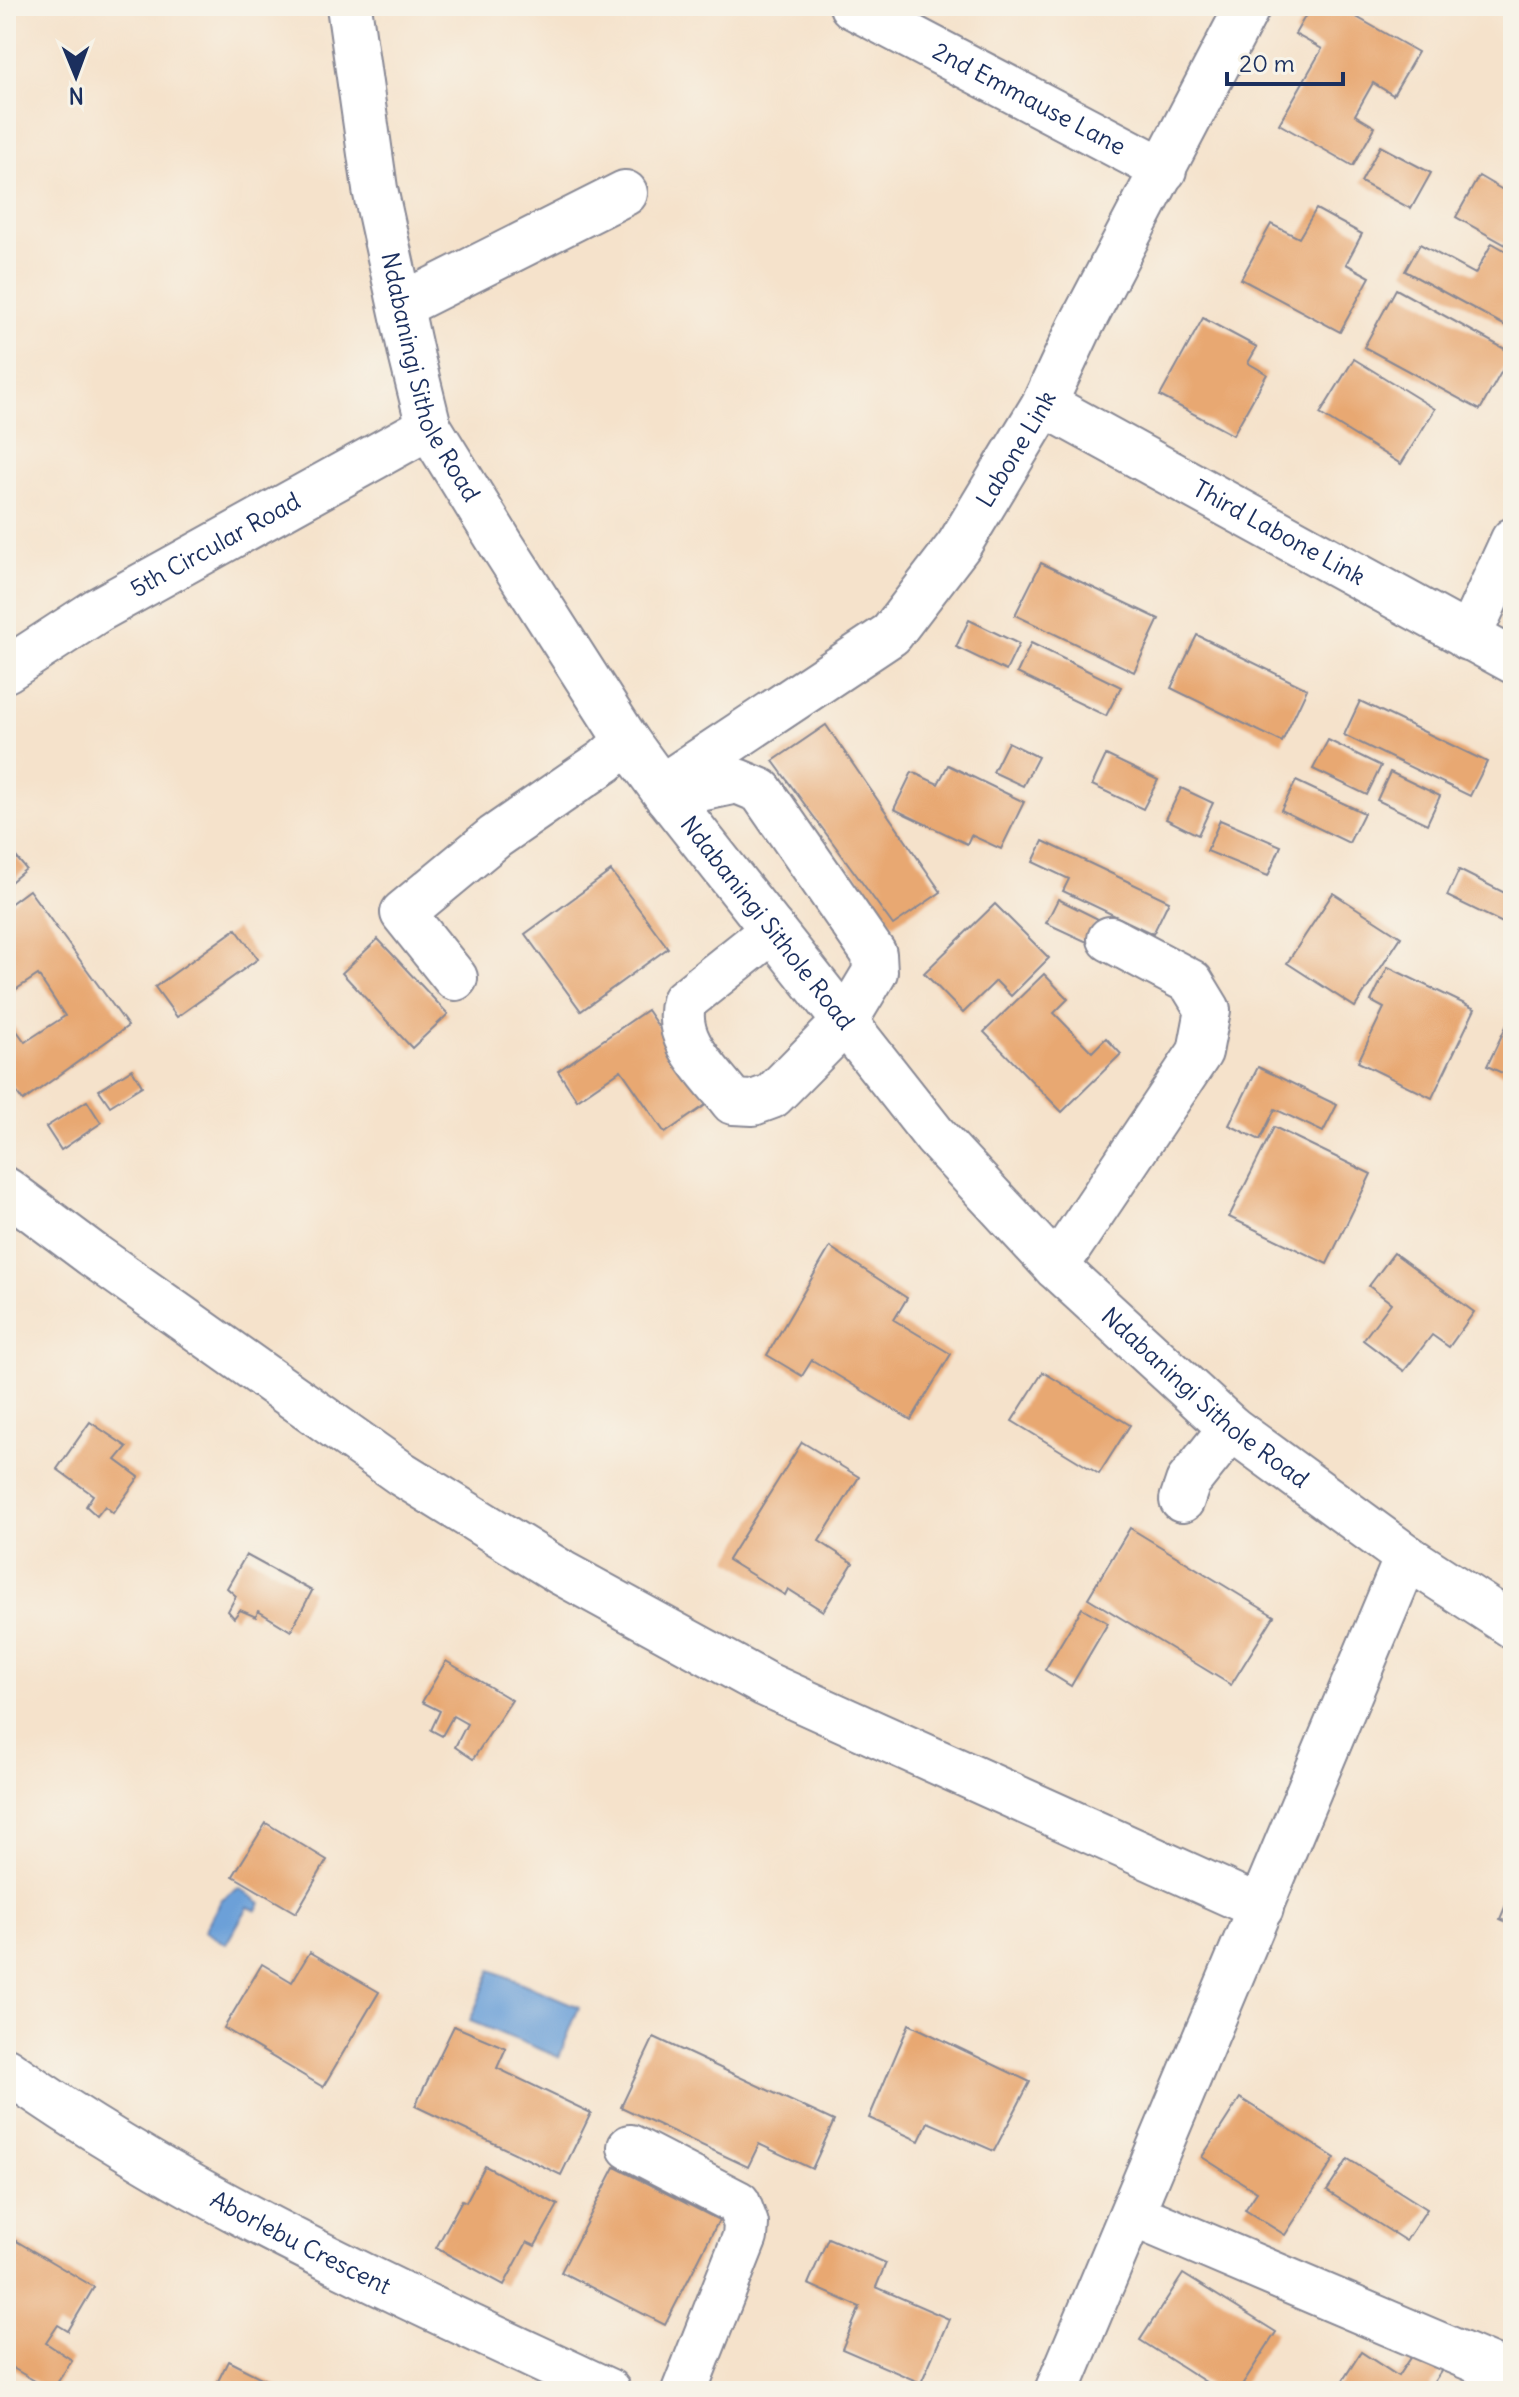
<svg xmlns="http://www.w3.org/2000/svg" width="1519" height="2397" viewBox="0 0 1519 2397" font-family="Delius,sans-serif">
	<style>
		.water { fill: #6ca0d8; stroke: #44689b; stroke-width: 2 }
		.building { fill: #e8a872 }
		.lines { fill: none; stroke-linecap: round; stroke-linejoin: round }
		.minor-casing { stroke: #888894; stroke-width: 48 }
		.minor { stroke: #fff; stroke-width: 44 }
		.labels { text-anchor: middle; stroke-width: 6; stroke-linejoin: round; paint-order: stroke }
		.street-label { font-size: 24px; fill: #1b2f5e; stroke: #f7f3e8 }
	</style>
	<rect width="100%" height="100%" fill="#f7f3e8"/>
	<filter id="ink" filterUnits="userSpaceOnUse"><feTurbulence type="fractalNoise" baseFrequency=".0125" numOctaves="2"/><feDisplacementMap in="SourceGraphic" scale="16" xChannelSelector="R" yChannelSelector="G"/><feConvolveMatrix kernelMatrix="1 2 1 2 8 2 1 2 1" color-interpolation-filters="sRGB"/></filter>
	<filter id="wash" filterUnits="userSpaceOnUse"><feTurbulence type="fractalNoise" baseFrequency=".006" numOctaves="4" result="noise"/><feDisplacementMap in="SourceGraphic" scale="32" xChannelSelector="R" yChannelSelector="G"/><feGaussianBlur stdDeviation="1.8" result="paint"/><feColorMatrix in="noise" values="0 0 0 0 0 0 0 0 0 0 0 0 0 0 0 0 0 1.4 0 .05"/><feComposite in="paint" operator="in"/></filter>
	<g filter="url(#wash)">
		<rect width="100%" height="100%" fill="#f5e2cb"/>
		<!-- water -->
		<g class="water">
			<polygon points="239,1888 261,1903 257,1910 248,1907 226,1944 204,1931 222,1899"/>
			<polygon points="491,1970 579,2007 559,2057 470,2021"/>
		</g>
		<g id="blocks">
			<!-- building -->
			<g class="building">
				<polygon points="1311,6 1337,6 1418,52 1393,95 1373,83 1355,115 1375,127 1353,166 1279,124 1322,49 1295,34"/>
				<polygon points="1380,146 1431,173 1411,209 1361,182"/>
				<polygon points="1479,176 1513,196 1513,249 1456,217"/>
				<polygon points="1316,209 1362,234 1346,264 1370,277 1340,332 1241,279 1271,224 1299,238"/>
				<polygon points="1492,243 1513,255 1513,282 1508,292 1513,295 1513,330 1405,271 1420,244 1475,274"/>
				<polygon points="1396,289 1512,353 1480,410 1364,347"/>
				<polygon points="1203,318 1257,347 1248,363 1267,374 1233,435 1160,396"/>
				<polygon points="1354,359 1435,409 1401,464 1320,414"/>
				<polygon points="1041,563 1159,619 1134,672 1015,615"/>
				<polygon points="969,620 1019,644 1006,671 956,647"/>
				<polygon points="1197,635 1307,689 1282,742 1171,688"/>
				<polygon points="1031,643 1121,687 1106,716 1017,673"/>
				<polygon points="1360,701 1487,762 1470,796 1344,735"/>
				<polygon points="826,725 941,892 893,925 773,761"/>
				<polygon points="1328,740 1381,766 1367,795 1313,769"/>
				<polygon points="1008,742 1038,757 1023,786 993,772"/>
				<polygon points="1106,755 1158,780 1143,809 1092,785"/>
				<polygon points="948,765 1024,802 1001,849 971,835 967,844 894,809 912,772 938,784"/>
				<polygon points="1390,772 1440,796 1427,824 1377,800"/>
				<polygon points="1296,781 1364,813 1349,843 1281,810"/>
				<polygon points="1181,788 1213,803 1198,835 1166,819"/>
				<polygon points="1220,820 1281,846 1268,876 1207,851"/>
				<polygon points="1043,841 1169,901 1153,934 1063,891 1069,879 1033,862"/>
				<polygon points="6,845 26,869 6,886"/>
				<polygon points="1459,870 1513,897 1513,928 1447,896"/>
				<polygon points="611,871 668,948 581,1011 525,934"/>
				<polygon points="29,890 128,1026 23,1101 6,1077 6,1016 25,1042 65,1016 38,975 6,996 6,907"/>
				<polygon points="1333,893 1401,937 1355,1007 1287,963"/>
				<polygon points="1058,899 1098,919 1087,942 1046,923"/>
				<polygon points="995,904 1049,958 1011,996 996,981 963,1013 924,973"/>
				<polygon points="236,929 258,959 177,1017 155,987"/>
				<polygon points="378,939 448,1014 412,1048 342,973"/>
				<polygon points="1388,967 1475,1009 1432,1098 1358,1062 1384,1008 1371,1001"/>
				<polygon points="1044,974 1068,999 1054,1013 1092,1052 1106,1038 1121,1054 1062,1112 984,1032"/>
				<polygon points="647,1010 710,1102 665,1133 621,1070 577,1100 558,1071"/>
				<polygon points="1513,1012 1513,1078 1487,1066"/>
				<polygon points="1258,1067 1337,1105 1323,1132 1275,1109 1260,1140 1229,1125"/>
				<polygon points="132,1069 142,1086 110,1106 99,1090"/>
				<polygon points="87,1101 101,1123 61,1150 46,1127"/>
				<polygon points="1274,1127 1371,1174 1327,1264 1229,1217"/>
				<polygon points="830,1247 907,1298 894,1320 951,1354 911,1420 812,1360 802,1376 767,1355"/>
				<polygon points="1394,1253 1474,1312 1449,1347 1432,1335 1404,1371 1363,1340 1391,1303 1369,1286"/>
				<polygon points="1043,1372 1130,1425 1099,1474 1012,1421"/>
				<polygon points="90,1422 127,1447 116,1460 139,1477 113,1513 105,1506 97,1516 86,1506 93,1495 57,1469"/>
				<polygon points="802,1442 859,1477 819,1541 853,1563 823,1611 788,1589 785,1595 728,1560"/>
				<polygon points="1130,1528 1274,1616 1231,1685 1088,1598"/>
				<polygon points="246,1555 312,1591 291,1631 258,1611 256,1617 240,1610 234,1618 228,1611 236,1596 227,1588"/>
				<polygon points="1082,1608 1108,1623 1071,1686 1045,1670"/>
				<polygon points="446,1661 512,1700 473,1759 455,1747 467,1724 453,1716 442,1736 431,1730 440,1711 422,1702"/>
				<polygon points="266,1823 327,1860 296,1913 233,1876"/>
				<polygon points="1513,1888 1513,1925 1500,1919"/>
				<polygon points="310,1952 379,1992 323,2087 224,2028 262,1964 292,1982"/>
				<polygon points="909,2024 1030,2082 994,2151 928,2122 919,2141 869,2118"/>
				<polygon points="454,2026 506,2048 497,2068 591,2113 561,2175 415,2106"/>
				<polygon points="654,2037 834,2121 812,2169 759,2144 748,2167 621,2107"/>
				<polygon points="1240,2098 1335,2158 1285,2235 1245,2210 1257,2192 1202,2157"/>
				<polygon points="1348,2159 1427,2209 1406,2241 1327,2191"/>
				<polygon points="485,2166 558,2205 535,2246 527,2242 504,2285 436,2248 462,2200 466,2202"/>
				<polygon points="615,2167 719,2220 665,2325 561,2272"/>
				<polygon points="6,2235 94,2287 68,2331 58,2325 46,2343 72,2360 52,2391 6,2364"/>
				<polygon points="828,2238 886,2263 876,2287 949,2319 921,2383 842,2349 860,2307 808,2284"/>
				<polygon points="1183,2274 1276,2332 1238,2391 1220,2391 1140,2340"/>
				<polygon points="1415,2350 1443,2368 1428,2391 1336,2391 1361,2352 1398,2376"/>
				<polygon points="228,2361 287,2391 213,2391"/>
			</g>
		</g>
	</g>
	<g filter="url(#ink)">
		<use href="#blocks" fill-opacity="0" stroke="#888894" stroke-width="2"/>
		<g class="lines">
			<defs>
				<g id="minor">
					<path id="s1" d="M349,6L375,189L412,358L429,427L503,547L627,741L667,796L935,1136L1056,1267L1231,1428L1407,1557L1513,1626"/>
					<path id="s2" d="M852,6L1164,170"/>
					<polyline points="402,305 625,193"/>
					<path id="s3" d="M1044,404L1513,661"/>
					<polyline points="1468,638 1513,540"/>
					<path id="s4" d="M6,670L98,610L429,427"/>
					<path id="s5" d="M661,787L891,634L959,545L1044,404L1079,329L1248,6"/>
					<path d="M667,796L737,781L761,791L874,954L875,972L845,1022L772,1096L753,1103L733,1102C710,1072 672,1040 684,1001L773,930"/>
					<polyline points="455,978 403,913 495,837 605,761 627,741"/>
					<polyline points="6,1190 93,1255 402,1474 562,1573 765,1684 1261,1908"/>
					<polyline points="1056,1267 1200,1052 1208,1010 1191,982 1110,939"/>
					<polyline points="1182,1500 1188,1482 1231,1428"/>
					<path id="s6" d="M6,2070C192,2202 402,2294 608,2391"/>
					<polyline points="630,2147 738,2203 746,2224 745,2237 684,2391"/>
					<polyline points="1132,2214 1513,2376"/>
					<polyline points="1057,2391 1407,1557"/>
				</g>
			</defs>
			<!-- minor casing -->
			<use href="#minor" class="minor-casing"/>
			<!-- minor -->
			<use href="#minor" class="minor"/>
		</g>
	</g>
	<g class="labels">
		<!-- street labels -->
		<g class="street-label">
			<text dy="8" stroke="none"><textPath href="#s2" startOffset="200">2nd Emmause Lane</textPath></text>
			<text dy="8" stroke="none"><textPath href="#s1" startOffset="382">Ndabaningi Sithole Road</textPath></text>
			<text dy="8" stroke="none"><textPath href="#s5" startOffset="500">Labone Link</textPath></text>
			<text dy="8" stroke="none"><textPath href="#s3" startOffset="268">Third Labone Link</textPath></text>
			<text dy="8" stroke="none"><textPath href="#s4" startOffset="244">5th Circular Road</textPath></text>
			<text dy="8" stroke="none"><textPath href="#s1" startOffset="1030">Ndabaningi Sithole Road</textPath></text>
			<text dy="8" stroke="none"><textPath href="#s1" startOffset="1678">Ndabaningi Sithole Road</textPath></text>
			<text dy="8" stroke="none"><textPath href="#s6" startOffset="342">Aborlebu Crescent</textPath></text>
		</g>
	</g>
	<!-- margin -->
	<rect width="1519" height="2397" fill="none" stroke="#f7f3e8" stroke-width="32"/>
	<!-- north arrow -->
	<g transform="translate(76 76) rotate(179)" stroke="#f7f3e8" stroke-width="6" paint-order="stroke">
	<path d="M0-6L14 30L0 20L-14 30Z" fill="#1b2f5e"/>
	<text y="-12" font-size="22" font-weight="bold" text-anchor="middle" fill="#1b2f5e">N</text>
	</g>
	<!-- scale -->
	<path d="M1227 72v12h116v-12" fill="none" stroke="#1b2f5e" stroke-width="4"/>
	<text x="1239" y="72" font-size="24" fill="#1b2f5e" stroke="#f7f3e8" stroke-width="6" paint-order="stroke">20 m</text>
</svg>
